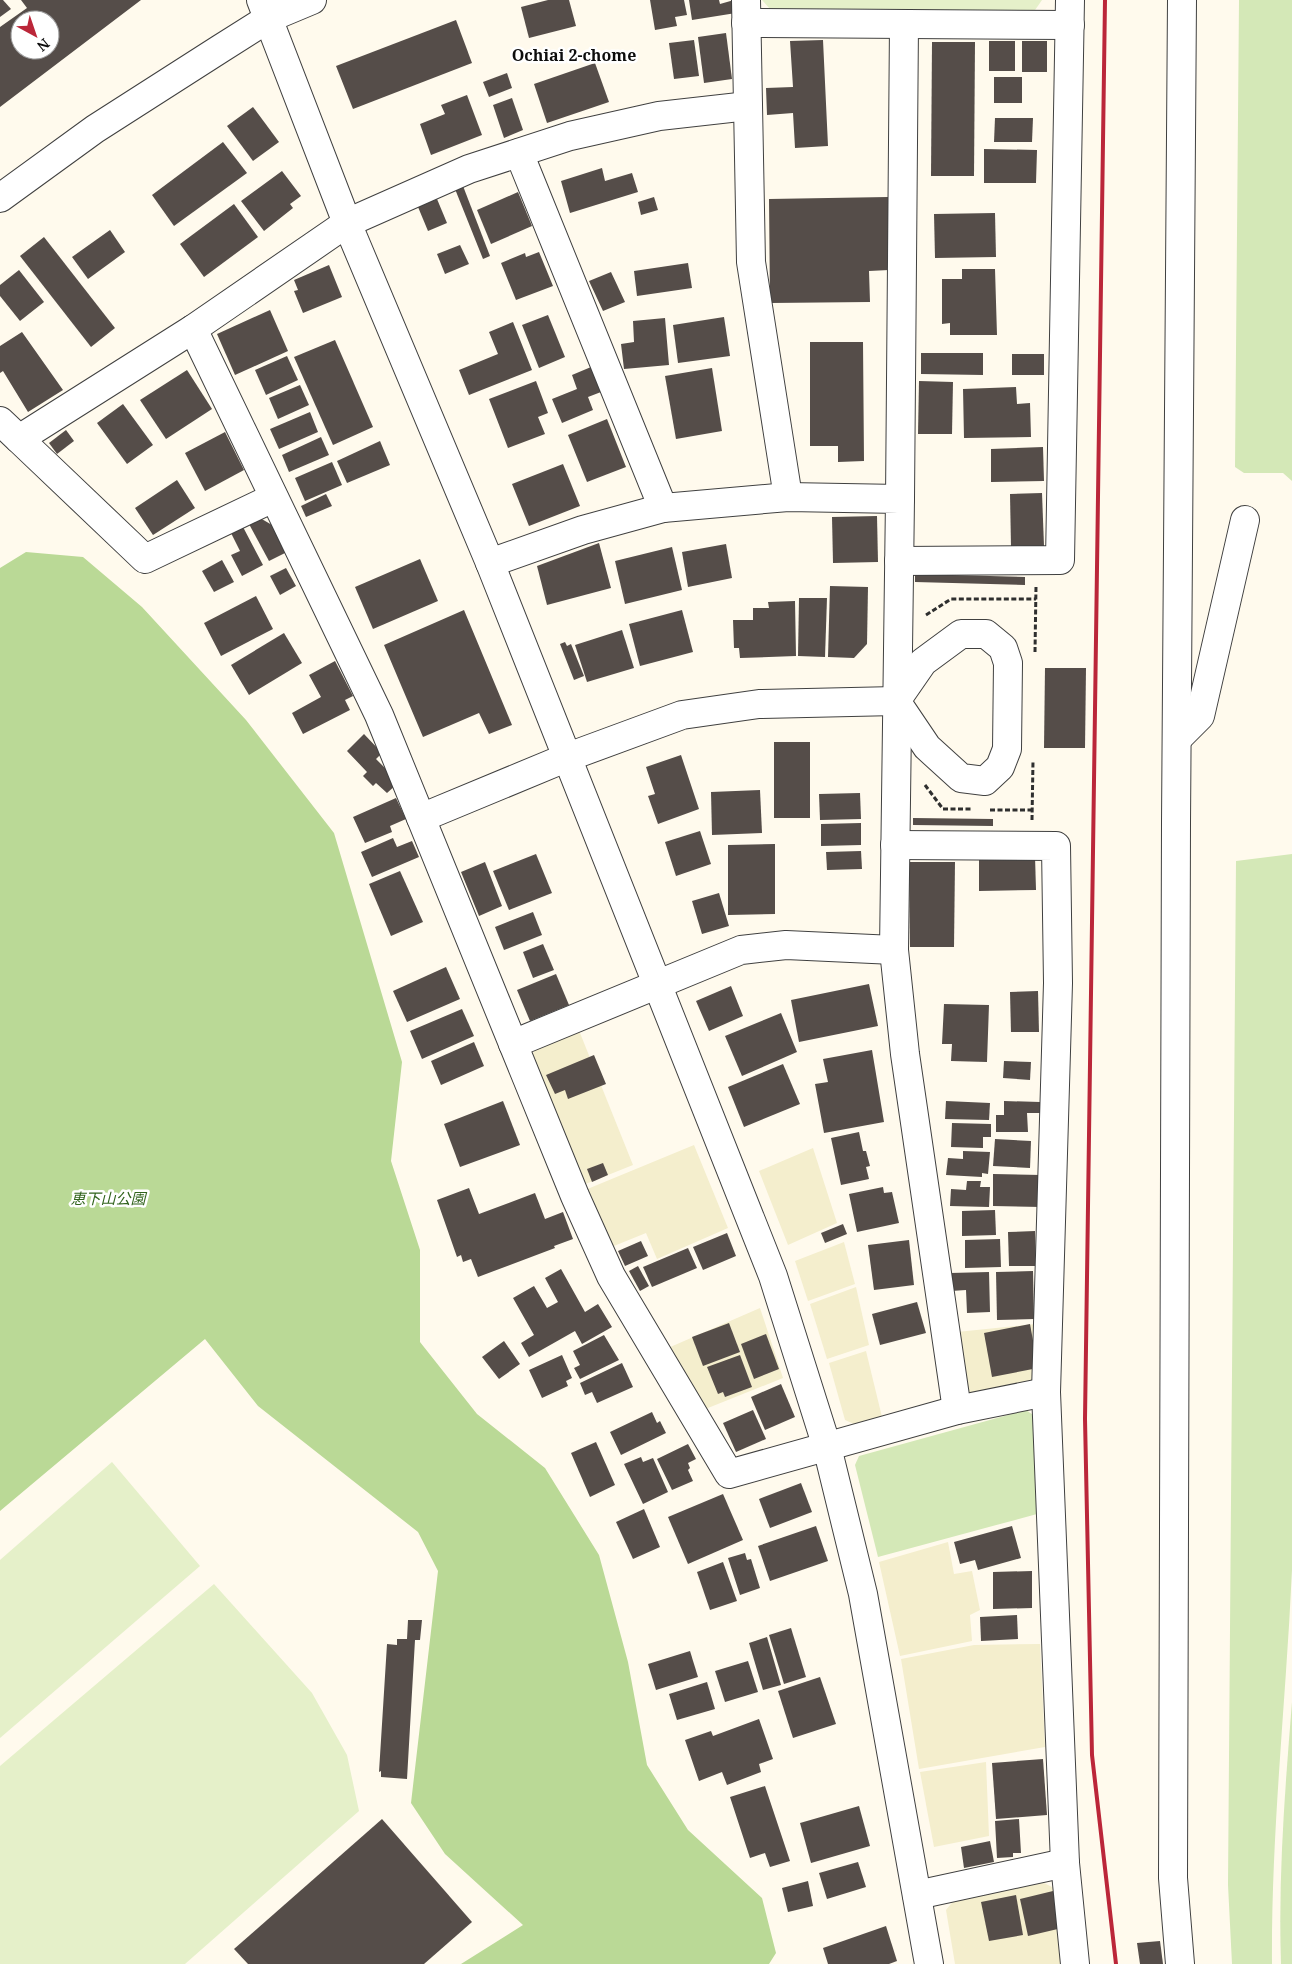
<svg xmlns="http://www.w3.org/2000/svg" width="1292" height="1964" viewBox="0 0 1292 1964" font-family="'Noto Serif','Noto Sans JP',serif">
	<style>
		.farmland { fill: #f4eecd }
		.green { fill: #d4e8b7 }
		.forest { fill: #bad996 }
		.pitch { fill: #e5f0c9 }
		.building { fill: #554d49; fill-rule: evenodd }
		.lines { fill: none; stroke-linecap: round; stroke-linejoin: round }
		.minor-casing { stroke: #404040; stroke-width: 30 }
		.path { stroke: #2f2f2f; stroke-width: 3; stroke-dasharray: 5 2.5; stroke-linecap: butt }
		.minor { stroke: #fff; stroke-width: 28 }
		.rail { stroke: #bb2639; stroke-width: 4 }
		.labels { text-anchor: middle; stroke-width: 5; stroke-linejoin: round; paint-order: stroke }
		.park-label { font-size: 15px; font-style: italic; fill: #32641e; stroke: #fff }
		.neighbourhood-label { font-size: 16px; font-weight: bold; fill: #0d0d0d; stroke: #fff }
	</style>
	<rect width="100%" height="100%" fill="#fffaed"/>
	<!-- farmland -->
	<g class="farmland">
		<polygon points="578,1028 633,1165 583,1185 531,1061 536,1044"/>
		<polygon points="694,1145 728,1228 657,1259 646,1233 609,1248 585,1190"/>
		<polygon points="813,1148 837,1223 788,1245 759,1171"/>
		<polygon points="844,1242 855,1284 808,1301 795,1261"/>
		<polygon points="856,1287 869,1345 827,1359 810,1304"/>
		<polygon points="760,1308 783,1378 703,1410 668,1348"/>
		<polygon points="1036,1324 1037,1376 1028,1384 972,1395 964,1387 957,1332"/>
		<polygon points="866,1351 882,1417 856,1425 845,1420 829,1363"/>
		<polygon points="948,1542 954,1574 972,1571 980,1610 970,1615 972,1641 900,1656 879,1562"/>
		<polygon points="1040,1644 1045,1747 919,1769 901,1659 974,1645"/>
		<polygon points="986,1762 989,1836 934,1847 920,1772"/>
		<polygon points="1044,1883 1056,1889 1065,1964 955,1964 946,1910 955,1899"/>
	</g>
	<!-- green -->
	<g class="green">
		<polygon points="1239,0 1292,0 1292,481 1283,473 1244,473 1235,467"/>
		<path d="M1292,854V1570C1286,1702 1271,1832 1272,1964H1232L1228,1885L1236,861Z"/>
		<polygon points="1026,1410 1036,1417 1037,1514 878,1557 855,1465 859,1456"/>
		<path d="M1292,1702V1964H1281C1278,1877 1285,1789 1292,1702Z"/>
	</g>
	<!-- forest -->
	<polygon class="forest" points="26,552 83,557 142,607 246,720 334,833 402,1062 391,1161 420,1250 420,1342 477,1414 545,1468 599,1555 628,1662 647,1765 688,1830 762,1898 776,1953 769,1964 461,1964 523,1925 445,1854 411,1803 438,1571 418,1532 258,1406 205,1339 0,1511 0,568"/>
	<!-- pitch -->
	<g class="pitch">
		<polygon points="762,0 1042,0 1033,13 770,9"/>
		<polygon points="112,1462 200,1566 0,1738 0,1560"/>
		<polygon points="214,1584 312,1693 347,1755 359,1811 185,1964 0,1964 0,1766"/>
	</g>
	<!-- building -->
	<g class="building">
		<polygon points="0,0 3,0 11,9 0,17"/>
		<path d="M21,0H141L0,107V27L27,8ZM20,20H50V50H20Z"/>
		<polygon points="548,0 569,0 576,26 529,38 521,7"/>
		<polygon points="650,0 684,0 687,15 675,17 677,26 655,30"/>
		<polygon points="689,0 719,0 720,4 734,0 736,13 692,20"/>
		<polygon points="456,20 472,63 353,109 336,66"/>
		<polygon points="726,33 732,79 704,83 698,37"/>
		<polygon points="694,40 699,76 674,79 669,43"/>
		<polygon points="823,40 828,146 795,148 793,113 767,115 766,88 793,87 790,41"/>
		<rect x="989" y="41" width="26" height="30"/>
		<rect x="1022" y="41" width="25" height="31"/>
		<polygon points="932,42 975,42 974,176 931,176"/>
		<polygon points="595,63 609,102 547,123 534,84"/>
		<polygon points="507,73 512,88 489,97 483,82"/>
		<rect x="994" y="77" width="28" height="26"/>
		<polygon points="467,95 482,135 431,155 420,124 445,114 441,105"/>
		<polygon points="512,98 523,130 504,138 493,105"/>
		<polygon points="253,107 279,142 253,161 227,126"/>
		<polygon points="995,118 1033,118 1032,142 994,142"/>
		<polygon points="223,142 247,173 174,226 152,195"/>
		<polygon points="984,149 1037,150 1036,183 984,183"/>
		<polygon points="602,168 605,181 632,173 638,192 570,213 561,181"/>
		<polygon points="282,171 301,196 290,204 293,208 264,231 241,201"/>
		<polygon points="463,186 490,256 483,259 455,189"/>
		<polygon points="518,192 532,226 491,244 477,210"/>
		<polygon points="654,197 658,210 641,215 638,202"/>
		<polygon points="888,197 889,270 869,271 870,302 770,303 769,199"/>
		<polygon points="437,199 447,223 428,231 418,207"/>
		<polygon points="234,204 258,237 204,277 180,244"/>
		<polygon points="995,213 996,257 935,258 934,214"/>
		<polygon points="110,230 125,252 88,279 72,257"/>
		<polygon points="44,237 115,328 91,347 20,256"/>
		<polygon points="460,245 469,264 445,274 437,254"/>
		<polygon points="539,252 553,286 516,300 501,263 525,253 526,257"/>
		<polygon points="688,263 692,288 637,296 634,271"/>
		<polygon points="329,265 342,297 303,313 294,291 298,290 294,280"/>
		<polygon points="962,269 995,269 997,335 950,335 950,323 942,324 942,279 962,279"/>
		<polygon points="19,270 44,302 20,321 0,296 0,285"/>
		<polygon points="611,272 625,302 603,311 589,281"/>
		<polygon points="270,310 288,351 235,375 217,334"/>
		<polygon points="548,315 565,357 539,368 522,325"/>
		<polygon points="724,317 730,356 678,363 673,325"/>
		<polygon points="665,318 669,365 624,369 621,344 634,342 633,321"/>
		<polygon points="513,322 532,370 469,395 459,370 498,354 489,332"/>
		<polygon points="22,332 63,390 28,412 3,371 0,373 0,346"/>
		<polygon points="335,340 373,427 333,445 294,357"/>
		<polygon points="810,342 863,342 864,461 838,462 838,446 810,446"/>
		<polygon points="921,353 983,353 983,375 921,374"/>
		<rect x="1012" y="354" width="32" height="21"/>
		<polygon points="287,356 298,380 266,395 255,370"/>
		<polygon points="591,367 601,392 588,397 593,410 562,423 552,399 577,389 572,375"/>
		<polygon points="712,368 722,431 676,439 665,376"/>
		<polygon points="187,370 212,409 166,439 140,400"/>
		<polygon points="536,381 548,413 538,417 545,434 508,448 489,399"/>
		<polygon points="919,381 953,382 952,434 918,434"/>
		<polygon points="300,385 309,405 278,419 269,398"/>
		<polygon points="1016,387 1017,404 1030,403 1031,437 964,438 963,389"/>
		<polygon points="123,404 153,445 127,464 97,423"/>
		<polygon points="310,412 318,432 279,449 270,429"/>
		<polygon points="607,419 626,467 587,482 568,435"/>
		<polygon points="66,430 74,441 57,454 49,443"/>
		<polygon points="225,432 244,470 205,491 185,453"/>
		<polygon points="321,437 329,455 289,472 282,455"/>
		<polygon points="380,441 390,465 347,483 337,461"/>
		<polygon points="1043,447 1044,481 991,482 991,449"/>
		<polygon points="332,462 342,485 305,501 295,478"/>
		<polygon points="563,464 580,506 529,526 512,484"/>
		<polygon points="177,480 195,508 153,535 135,508"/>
		<polygon points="1042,493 1044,546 1011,547 1010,494"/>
		<polygon points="326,494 332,506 306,517 301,506"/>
		<polygon points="877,516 878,562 833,563 832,517"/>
		<polygon points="260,518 272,525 287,552 269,561 249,524"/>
		<polygon points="243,527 263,565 242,576 231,555 240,551 231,533"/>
		<polygon points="599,543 611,588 547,605 537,566"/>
		<polygon points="726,544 732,578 688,587 682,552"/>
		<polygon points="672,547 682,590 625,604 615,561"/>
		<polygon points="420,559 438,601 373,629 355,587"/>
		<polygon points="222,560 234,582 214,592 202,571"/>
		<polygon points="286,568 296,586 280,595 270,576"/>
		<polygon points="915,574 1025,577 1025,585 915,582"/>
		<polygon points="830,586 868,587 867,644 854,658 828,657"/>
		<polygon points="256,596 273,629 221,656 204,623"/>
		<polygon points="799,598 827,598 825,657 798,656"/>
		<polygon points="795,601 796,656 740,658 739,648 734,648 733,620 753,620 753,608 769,608 768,602"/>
		<polygon points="464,610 512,725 489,734 479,713 423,737 384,645"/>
		<polygon points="682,610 693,652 640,666 629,624"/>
		<polygon points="622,630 634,668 587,682 575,645"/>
		<polygon points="284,633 302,663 249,695 231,665"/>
		<polygon points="565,642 567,646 571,644 584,676 574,680 560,644"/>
		<polygon points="335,661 353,696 345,700 350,710 303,734 292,713 321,697 309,675"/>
		<polygon points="1045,668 1086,668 1085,748 1044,748"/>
		<polygon points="364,734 382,753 376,759 392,775 389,778 396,785 387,793 376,783 373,786 363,776 367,772 347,751"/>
		<rect x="774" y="742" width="36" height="76"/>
		<polygon points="681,755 699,809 658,824 648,796 655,794 646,767"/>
		<polygon points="760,790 762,833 712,835 711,792"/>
		<polygon points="860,793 861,819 820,820 819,794"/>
		<polygon points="396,798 406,819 390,826 392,832 365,843 353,817"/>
		<polygon points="913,818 993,819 993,826 913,825"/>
		<polygon points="861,823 861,845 821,846 821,824"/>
		<polygon points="700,831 711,864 676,876 665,842"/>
		<polygon points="393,838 397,847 412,841 419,857 372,877 361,852"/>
		<polygon points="775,844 775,914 728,915 728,845"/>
		<polygon points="861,851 862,869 827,870 826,852"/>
		<polygon points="536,854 552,893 509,910 493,871"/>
		<polygon points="1035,856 1036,890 979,891 979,857"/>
		<polygon points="485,862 502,906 479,916 461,872"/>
		<polygon points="909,862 955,862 954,947 910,947"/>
		<polygon points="400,871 423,922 391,936 369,884"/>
		<polygon points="719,893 729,926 702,934 692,901"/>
		<polygon points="533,912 542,935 504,950 495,927"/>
		<polygon points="543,944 554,970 533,978 523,952"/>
		<polygon points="446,967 460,999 407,1022 393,991"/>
		<polygon points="556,974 569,1005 530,1021 517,990"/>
		<polygon points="869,984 878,1026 799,1042 791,1000"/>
		<polygon points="731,986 743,1016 709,1031 696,1001"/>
		<polygon points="1038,991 1039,1032 1011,1032 1010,992"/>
		<polygon points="944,1004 989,1005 987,1062 951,1061 952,1044 942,1044"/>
		<polygon points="462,1009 474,1036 422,1059 410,1031"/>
		<polygon points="781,1013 797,1052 742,1076 725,1036"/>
		<polygon points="474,1042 484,1066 441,1085 431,1061"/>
		<polygon points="872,1050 884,1122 824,1133 815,1084 828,1082 823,1059"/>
		<polygon points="594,1055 606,1084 568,1099 565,1090 555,1094 546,1075"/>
		<polygon points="1004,1061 1031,1062 1030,1080 1003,1078"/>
		<polygon points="783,1064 800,1104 744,1127 728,1087"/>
		<polygon points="503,1101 520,1145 460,1167 444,1124"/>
		<polygon points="946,1101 990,1103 989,1120 945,1119"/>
		<polygon points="1004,1101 1040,1102 1040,1113 1027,1113 1028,1132 996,1132 996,1115 1004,1115"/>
		<polygon points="952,1123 991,1124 991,1137 983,1137 983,1148 951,1147"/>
		<polygon points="859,1132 863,1151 866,1151 870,1166 866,1167 869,1179 841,1185 831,1138"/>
		<polygon points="995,1139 1031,1141 1030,1168 993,1166"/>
		<polygon points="963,1151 990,1152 988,1174 982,1173 982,1177 946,1175 948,1158 963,1159"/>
		<polygon points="603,1163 608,1175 592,1182 587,1169"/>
		<polygon points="993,1174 1041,1175 1041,1207 993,1206"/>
		<polygon points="967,1181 981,1181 980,1187 990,1187 989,1207 950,1206 951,1189 966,1190"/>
		<polygon points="883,1187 884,1193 892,1192 899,1223 857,1232 849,1194"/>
		<polygon points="469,1188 479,1214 535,1193 545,1219 563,1212 573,1239 554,1246 555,1248 478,1277 471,1259 463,1262 461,1255 457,1257 437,1200"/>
		<polygon points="995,1210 996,1235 962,1236 962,1211"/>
		<polygon points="843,1224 847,1234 825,1243 821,1233"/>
		<polygon points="1035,1231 1036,1266 1009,1266 1008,1232"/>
		<polygon points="727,1233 736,1256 703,1270 693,1247"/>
		<polygon points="1000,1239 1001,1267 965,1268 965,1240"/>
		<polygon points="909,1240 914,1285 874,1290 868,1245"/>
		<polygon points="641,1241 648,1256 625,1266 618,1251"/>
		<polygon points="688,1248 697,1268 652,1287 643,1267"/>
		<polygon points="638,1266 649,1286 640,1291 629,1271"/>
		<polygon points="561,1269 585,1312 598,1304 612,1327 582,1344 575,1331 529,1357 521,1343 534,1335 513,1298 534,1286 547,1308 558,1302 545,1278"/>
		<polygon points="1033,1271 1034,1319 997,1320 996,1272"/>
		<polygon points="989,1272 990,1312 967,1313 966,1290 951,1291 950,1273"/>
		<polygon points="917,1302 926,1333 880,1345 872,1314"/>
		<polygon points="729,1323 740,1352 703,1366 692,1337"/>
		<polygon points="1030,1324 1038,1368 992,1377 984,1333"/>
		<polygon points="766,1334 779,1369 754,1379 741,1344"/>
		<polygon points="604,1335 619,1360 580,1379 574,1368 580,1365 573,1351"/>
		<polygon points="504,1341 520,1364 499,1379 482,1357"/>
		<polygon points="562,1355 572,1378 566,1381 568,1386 542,1398 529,1370"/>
		<polygon points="740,1355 752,1387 725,1397 723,1392 718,1394 707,1367"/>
		<polygon points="622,1363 633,1387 597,1403 592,1392 585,1395 580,1383"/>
		<polygon points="781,1384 795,1417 765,1430 751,1397"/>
		<polygon points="753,1410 766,1439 736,1452 723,1423"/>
		<polygon points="652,1412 657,1423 660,1421 666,1433 621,1455 610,1432"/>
		<polygon points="596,1442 615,1485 590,1497 571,1453"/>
		<polygon points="688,1444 696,1459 688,1463 690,1468 688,1470 693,1481 672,1490 657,1459"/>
		<polygon points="641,1457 643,1462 653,1458 668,1492 643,1504 624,1464"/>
		<polygon points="801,1483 812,1512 770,1528 759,1499"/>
		<polygon points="723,1494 743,1540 688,1564 668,1517"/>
		<polygon points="644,1509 660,1547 633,1559 616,1522"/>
		<polygon points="816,1526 828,1561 770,1581 758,1546"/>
		<polygon points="1012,1526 1021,1558 978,1570 975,1560 960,1564 954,1542"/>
		<polygon points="745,1553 747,1560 751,1559 760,1588 740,1595 728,1558"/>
		<polygon points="723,1562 737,1601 710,1610 697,1572"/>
		<polygon points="1032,1571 1032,1608 993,1609 993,1572"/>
		<polygon points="1017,1615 1018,1639 981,1641 980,1617"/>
		<polygon points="408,1620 422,1620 420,1640 415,1640 407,1779 381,1777 381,1771 379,1772 387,1644 397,1645 397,1639 407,1639"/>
		<polygon points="791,1628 806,1677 784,1684 769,1635"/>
		<polygon points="767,1637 781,1685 763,1690 749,1643"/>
		<polygon points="690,1651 698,1677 656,1690 648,1664"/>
		<polygon points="748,1661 758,1692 725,1702 715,1671"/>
		<polygon points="820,1677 836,1724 793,1738 778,1691"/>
		<polygon points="707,1682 715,1709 677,1720 669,1694"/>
		<polygon points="759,1719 773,1759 759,1764 761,1772 727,1785 722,1772 699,1781 685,1740 711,1731 713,1736"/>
		<polygon points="1043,1759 1047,1815 996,1819 992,1763"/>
		<polygon points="765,1786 790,1861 770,1867 765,1853 750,1858 730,1797"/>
		<polygon points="859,1806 870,1846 811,1863 800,1823"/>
		<polygon points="382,1819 472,1922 424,1964 248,1964 234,1949"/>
		<polygon points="1019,1819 1021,1853 1013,1853 1013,1857 997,1858 995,1821"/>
		<polygon points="990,1841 994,1862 964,1868 961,1847"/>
		<polygon points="858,1862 866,1887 827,1899 819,1873"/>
		<polygon points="808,1881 813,1906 788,1912 782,1888"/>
		<polygon points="1053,1891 1062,1928 1028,1936 1020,1899"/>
		<polygon points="1016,1895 1023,1935 989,1941 981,1902"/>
		<polygon points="886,1926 897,1961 889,1964 828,1964 823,1948"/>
		<polygon points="1160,1941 1163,1964 1140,1964 1137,1943"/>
	</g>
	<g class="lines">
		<defs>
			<g id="minor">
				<polyline points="261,0 347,223 490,563 773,1276 827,1447 863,1594 929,1964"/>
				<polyline points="746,0 751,262 788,497"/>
				<polyline points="746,23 1070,25"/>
				<polyline points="519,153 663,508"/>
				<polyline points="0,198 95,129 220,49 269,18 312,0"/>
				<polyline points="193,329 379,715 575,1196 611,1276 729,1474 957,1410 1046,1392"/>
				<polyline points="0,421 19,439 193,329 347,223 469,169 570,136 659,116 748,106"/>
				<polyline points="19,439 145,559 273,498"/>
				<polyline points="900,499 904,24"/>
				<polyline points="899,561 1060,560 1070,0"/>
				<polyline points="490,563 583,530 663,508 788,497 900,499 894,950 905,1054 957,1410"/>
				<polygon points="961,634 986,634 1003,648 1008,663 1007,749 1000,767 985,781 961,778 927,747 896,701 923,662"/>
				<polyline points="1177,739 1200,716 1245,520"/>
				<polyline points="421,818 568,757 682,715 759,704 896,701"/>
				<polyline points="895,845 1056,846 1058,983 1046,1392 1065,1863 1075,1964"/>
				<polyline points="513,1044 741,950 786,945 894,950"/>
				<polyline points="917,1895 1065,1863"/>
				<polyline points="1180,1964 1173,1878 1176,822 1182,0"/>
			</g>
		</defs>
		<!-- minor casing -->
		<use href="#minor" class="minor-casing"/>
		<!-- path -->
		<g class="path">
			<polyline points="926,615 951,599 1036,599"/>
			<polyline points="1035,652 1036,586"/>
			<polyline points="925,785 943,809 972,809"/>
			<polyline points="990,810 1032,810"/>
			<polyline points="1032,820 1033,761"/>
		</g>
		<!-- minor -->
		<use href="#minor" class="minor"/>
		<!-- rail -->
		<polyline class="rail" points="1105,0 1085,1419 1092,1755 1116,1964"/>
	</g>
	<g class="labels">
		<!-- park labels -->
		<g class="park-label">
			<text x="108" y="1204">恵下山公園</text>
		</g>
		<!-- neighbourhood labels -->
		<g class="neighbourhood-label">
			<text x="574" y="61">Ochiai 2-chome</text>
		</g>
	</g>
	<!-- north arrow -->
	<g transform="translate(35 35) rotate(140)"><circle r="24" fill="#ffffff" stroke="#9e9e9e"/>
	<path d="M0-4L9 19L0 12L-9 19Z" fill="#bb2639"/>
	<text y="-8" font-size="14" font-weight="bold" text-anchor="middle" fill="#0d0d0d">N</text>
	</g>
</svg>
